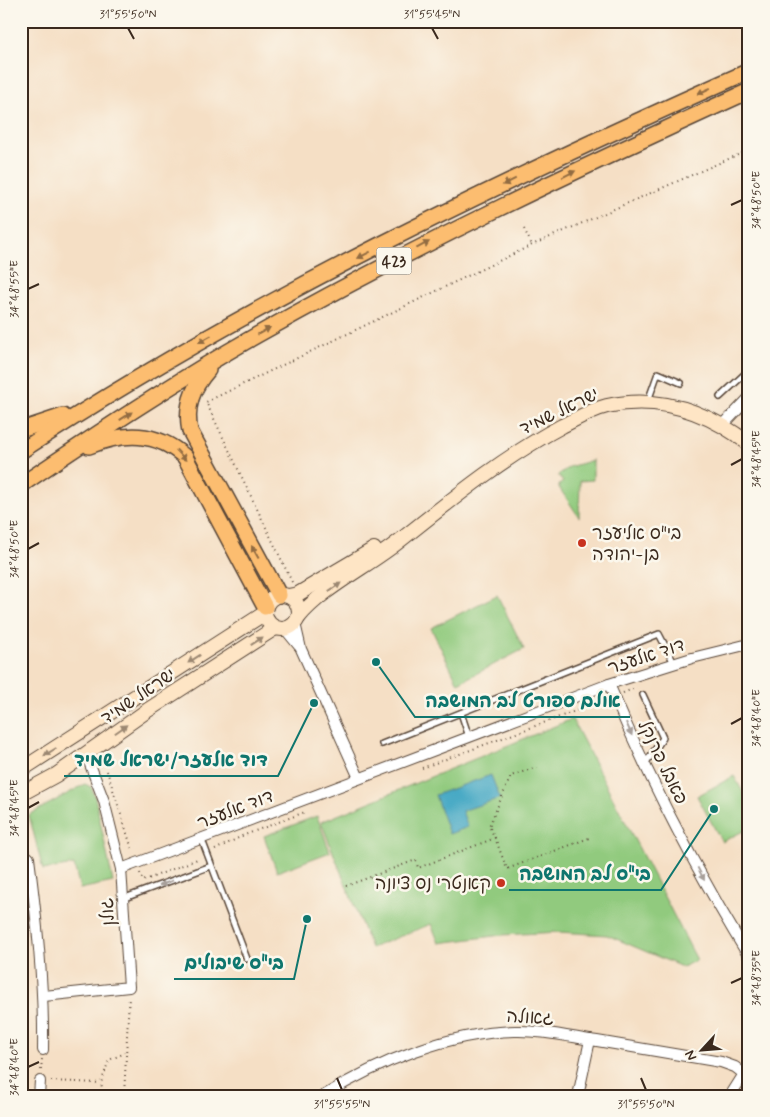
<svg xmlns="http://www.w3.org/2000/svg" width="770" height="1117" viewBox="0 0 770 1117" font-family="Mynerve,'Playpen Sans Hebrew',sans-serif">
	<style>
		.grass { fill: #91ca7e; stroke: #667a4e }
		.water { fill: #44a8c4; stroke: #406971 }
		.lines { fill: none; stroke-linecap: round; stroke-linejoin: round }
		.lane-casing { stroke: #574537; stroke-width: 8 }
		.street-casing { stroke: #574537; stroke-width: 12 }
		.secondary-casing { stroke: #574537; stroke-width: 16 }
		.primary-casing { stroke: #574537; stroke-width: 18 }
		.path { stroke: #574537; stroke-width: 2; stroke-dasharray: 1 4; stroke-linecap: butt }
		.lane { stroke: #fff; stroke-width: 5 }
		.street { stroke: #fff; stroke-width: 10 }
		.secondary { stroke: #fee5c5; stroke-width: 14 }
		.primary { stroke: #fcbd6f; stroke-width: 15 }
		.oneway { fill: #926c42 }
		.oneway2 { fill: #9c8872 }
		.oneway3 { fill: #a79f9a }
		.ticks { fill: none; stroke: #3b2a1e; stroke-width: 2 }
		.poi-dot { fill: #c8321e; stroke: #fbf7ec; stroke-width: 2 }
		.labels { text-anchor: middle; stroke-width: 5; stroke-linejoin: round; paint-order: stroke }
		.shield { fill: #fbf7ec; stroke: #75685c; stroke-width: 1 }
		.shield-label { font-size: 16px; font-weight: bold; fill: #3b2a1e }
		.street-label { font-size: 18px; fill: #3b2a1e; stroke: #fbf7ec }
		.poi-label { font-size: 18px; fill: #3b2a1e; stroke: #fbf7ec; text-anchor: start }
		.leader { fill: none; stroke: #0f766e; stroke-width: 2 }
		.callout-dot { fill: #0f766e; stroke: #fbf7ec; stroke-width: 2 }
		.callout-label { font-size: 19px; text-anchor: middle; font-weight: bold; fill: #0f766e; stroke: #fbf7ec; stroke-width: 5; stroke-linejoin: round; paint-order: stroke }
		.neatline { fill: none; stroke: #3b2a1e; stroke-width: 2 }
		.ticks-label { font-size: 12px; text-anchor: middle; fill: #3b2a1e }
	</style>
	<rect width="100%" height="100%" fill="#fbf7ec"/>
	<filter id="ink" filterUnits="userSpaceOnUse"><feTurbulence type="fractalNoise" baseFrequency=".02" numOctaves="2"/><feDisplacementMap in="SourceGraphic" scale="10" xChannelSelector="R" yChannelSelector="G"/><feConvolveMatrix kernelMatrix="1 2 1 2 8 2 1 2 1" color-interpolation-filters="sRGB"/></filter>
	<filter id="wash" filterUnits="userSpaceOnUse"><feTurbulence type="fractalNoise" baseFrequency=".0096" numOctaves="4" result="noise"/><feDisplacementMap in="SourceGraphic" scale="20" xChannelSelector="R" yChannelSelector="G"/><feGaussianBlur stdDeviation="1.12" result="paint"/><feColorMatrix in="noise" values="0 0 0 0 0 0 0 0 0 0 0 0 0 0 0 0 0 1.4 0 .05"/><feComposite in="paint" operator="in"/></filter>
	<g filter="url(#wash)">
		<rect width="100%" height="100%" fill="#f5dfc5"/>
		<!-- grass -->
		<g class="grass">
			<polygon points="593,460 593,480 580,481 579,517 558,486 563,482 558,475 569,467"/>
			<polygon points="497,595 524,649 458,683 431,628"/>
			<polygon points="572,719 697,960 682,967 607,935 559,932 502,935 439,943 431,924 371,948 321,822"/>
			<polygon points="734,776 749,803 749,828 722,842 697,796"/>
			<polygon points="85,784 91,787 95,797 113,882 80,889 74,865 43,870 29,815"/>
			<polygon points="317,816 330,852 277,872 264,836"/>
		</g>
		<!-- water -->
		<polygon class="water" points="491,775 500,798 462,811 468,827 449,834 435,795"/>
	</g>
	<g filter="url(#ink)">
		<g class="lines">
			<defs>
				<g id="lane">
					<polyline points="720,397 749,370"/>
					<polyline points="648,401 658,373 681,383"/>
					<polyline points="643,695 663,738 645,764"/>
					<polyline points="461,713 469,737"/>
					<polyline points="382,744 659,634 674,663"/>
					<polyline points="202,840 247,959"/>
					<polyline points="122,899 211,866"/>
				</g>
				<g id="street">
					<polyline points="723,425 749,398"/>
					<polyline points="295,623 301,649 359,778"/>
					<polyline points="285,629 299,646"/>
					<path d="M609,684C648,778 696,870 749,957"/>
					<path d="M21,851L29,858C37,922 44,985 43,1050"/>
					<polyline points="121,869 609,684 692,658 749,644"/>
					<polyline points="44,996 129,987 121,869 104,801 86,754"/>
					<polyline points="39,1096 40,1081"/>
					<path d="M323,1096C379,1061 448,1033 515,1031C542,1030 570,1037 597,1041C639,1048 680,1055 721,1062L735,1067L744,1074"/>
					<polyline points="578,1096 590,1040"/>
					<polyline points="730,1096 749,1066"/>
				</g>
				<g id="secondary">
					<circle cx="282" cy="612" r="17"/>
					<polyline points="288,596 298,594 374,549"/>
					<path d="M298,618C321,589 368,566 398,542C450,501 502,458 562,426C576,419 591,410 607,406C660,395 707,411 749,444"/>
					<polyline points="21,770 265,613"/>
					<polyline points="21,794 56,775 148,710 275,628"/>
				</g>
				<g id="primary">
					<path d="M208,370C192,388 185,407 190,431L279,595"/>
					<polyline points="21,430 63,416"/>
					<path d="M89,446C124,432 156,431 185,457L265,607"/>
					<path d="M21,451C250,301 499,182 749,71"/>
					<path d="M21,485C98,433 176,381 257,335C416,245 582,167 749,91"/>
				</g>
			</defs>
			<!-- lane casing -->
			<use href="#lane" class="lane-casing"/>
			<!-- street casing -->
			<use href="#street" class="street-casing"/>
			<!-- secondary casing -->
			<use href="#secondary" class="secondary-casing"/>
			<!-- primary casing -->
			<use href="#primary" class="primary-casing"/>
			<!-- path -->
			<g class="path">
				<polyline points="563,28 593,21"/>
				<polyline points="524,229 532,245"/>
				<polyline points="292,582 206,402 532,245 749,150"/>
				<polyline points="623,693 633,689"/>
				<polyline points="422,768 605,700"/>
				<polyline points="107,771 133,852"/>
				<polyline points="495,838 489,826 511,776 537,767"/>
				<polyline points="215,850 242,836 305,812"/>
				<polyline points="140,873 143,881 200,858"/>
				<polyline points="346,886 416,860 418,868 495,838 507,869 589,838"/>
				<polyline points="41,1070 42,1059"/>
				<polyline points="51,1081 101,1083"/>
				<polyline points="104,1096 101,1083 109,1060 125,1053"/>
				<polyline points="124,1096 129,997"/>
			</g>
			<!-- lane -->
			<use href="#lane" class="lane"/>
			<!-- street -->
			<use href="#street" class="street"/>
			<!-- secondary -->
			<use href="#secondary" class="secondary"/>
			<!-- primary -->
			<use href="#primary" class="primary"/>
		</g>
		<!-- one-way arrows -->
		<defs><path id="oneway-solid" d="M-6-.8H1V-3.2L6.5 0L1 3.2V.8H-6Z" transform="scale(1.25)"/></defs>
		<g class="oneway">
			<use href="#oneway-solid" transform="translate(704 91) rotate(155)"/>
			<use href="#oneway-solid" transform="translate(569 174) rotate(-26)"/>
			<use href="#oneway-solid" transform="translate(509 182) rotate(154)"/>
			<use href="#oneway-solid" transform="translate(423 245) rotate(-28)"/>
			<use href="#oneway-solid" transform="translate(364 255) rotate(153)"/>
			<use href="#oneway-solid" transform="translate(264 331) rotate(-29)"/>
			<use href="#oneway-solid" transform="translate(205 339) rotate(151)"/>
			<use href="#oneway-solid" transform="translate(126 416) rotate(-33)"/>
			<use href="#oneway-solid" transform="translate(181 455) rotate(47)"/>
			<use href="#oneway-solid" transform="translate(255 552) rotate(-119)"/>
		</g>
		<g class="oneway2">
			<use href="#oneway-solid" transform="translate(335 587) rotate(-34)"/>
			<use href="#oneway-solid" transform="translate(257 641) rotate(-33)"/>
			<use href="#oneway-solid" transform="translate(194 659) rotate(147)"/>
			<use href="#oneway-solid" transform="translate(121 729) rotate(-35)"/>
			<use href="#oneway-solid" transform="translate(50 752) rotate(148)"/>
		</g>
		<g class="oneway3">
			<use href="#oneway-solid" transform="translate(629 729) rotate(66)"/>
			<use href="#oneway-solid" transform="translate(701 874) rotate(62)"/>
			<use href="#oneway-solid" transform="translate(166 883) rotate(159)"/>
		</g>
	</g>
	<!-- ticks -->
	<path class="ticks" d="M128,28L134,39M432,28L438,39M731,205L742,200M28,289L39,284M731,465L742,459M28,549L39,543M731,724L742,718M28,808L39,802M731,983L742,978M28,1067L39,1062M337,1078L342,1090M641,1078L646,1090"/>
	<!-- markers -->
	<g class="poi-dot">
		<circle cx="582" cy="543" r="5"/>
		<circle cx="501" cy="883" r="5"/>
	</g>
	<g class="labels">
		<!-- shield labels -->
		<rect class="shield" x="376.5" y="247.5" width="35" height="27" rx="4"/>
		<g class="shield-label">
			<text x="394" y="267">423</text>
		</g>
		<!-- street labels -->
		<g class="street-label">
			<text transform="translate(559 411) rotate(-26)" y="6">ישראל שמיד</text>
			<text transform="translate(646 656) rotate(-18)" y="6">דוד אלעזר</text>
			<text transform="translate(138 696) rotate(-34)" y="6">ישראל שמיד</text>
			<text transform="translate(663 762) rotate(64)" y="6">פאבל פרנקל</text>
			<text transform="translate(235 809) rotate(-21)" y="6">דוד אלעזר</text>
			<text transform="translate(107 912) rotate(-95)" y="6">גולן</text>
			<text transform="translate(530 1017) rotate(3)" y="6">גאולה</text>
		</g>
		<!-- poi labels -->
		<g class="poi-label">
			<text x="592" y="539">בי"ס אליעזר<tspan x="592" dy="21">בן-יהודה</tspan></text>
			<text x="491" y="889" text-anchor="end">קאנטרי נס ציונה</text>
		</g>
	</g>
	<!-- callouts -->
	<path class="leader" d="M376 662L415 717H630M314 703L278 776H64M714 809L661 890H509M307 919L294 979H174"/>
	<g class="callout-dot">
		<circle cx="376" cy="662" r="5"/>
		<circle cx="314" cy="703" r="5"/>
		<circle cx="714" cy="809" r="5"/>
		<circle cx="307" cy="919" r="5"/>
	</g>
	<g class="callout-label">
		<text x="523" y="707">אולם ספורט לב המושבה</text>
		<text x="171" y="766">דוד אלעזר/ישראל שמיד</text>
		<text x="585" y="880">בי"ס לב המושבה</text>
		<text x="234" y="969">בי"ס שיבולים</text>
	</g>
	<!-- margin -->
	<rect width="770" height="1117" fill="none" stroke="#fbf7ec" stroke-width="55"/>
	<!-- north arrow -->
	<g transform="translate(702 1050) rotate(244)" stroke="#fbf7ec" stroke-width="4" paint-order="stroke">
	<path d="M0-4L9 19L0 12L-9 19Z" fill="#3b2a1e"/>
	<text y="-8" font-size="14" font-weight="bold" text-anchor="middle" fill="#3b2a1e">N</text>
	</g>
	<rect x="28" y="28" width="714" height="1062" class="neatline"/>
	<g class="ticks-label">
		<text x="128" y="18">31°55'50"N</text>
		<text x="432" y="18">31°55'45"N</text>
		<text transform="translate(756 200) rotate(-90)" y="4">34°48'50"E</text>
		<text transform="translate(14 289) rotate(-90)" y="4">34°48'55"E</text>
		<text transform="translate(756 459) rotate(-90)" y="4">34°48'45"E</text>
		<text transform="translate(14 549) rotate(-90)" y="4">34°48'50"E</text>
		<text transform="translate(756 718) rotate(-90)" y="4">34°48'40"E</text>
		<text transform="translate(14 808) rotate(-90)" y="4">34°48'45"E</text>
		<text transform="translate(756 978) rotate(-90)" y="4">34°48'35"E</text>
		<text transform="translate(14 1067) rotate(-90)" y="4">34°48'40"E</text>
		<text x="342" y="1108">31°55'55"N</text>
		<text x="646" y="1108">31°55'50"N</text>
	</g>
</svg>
